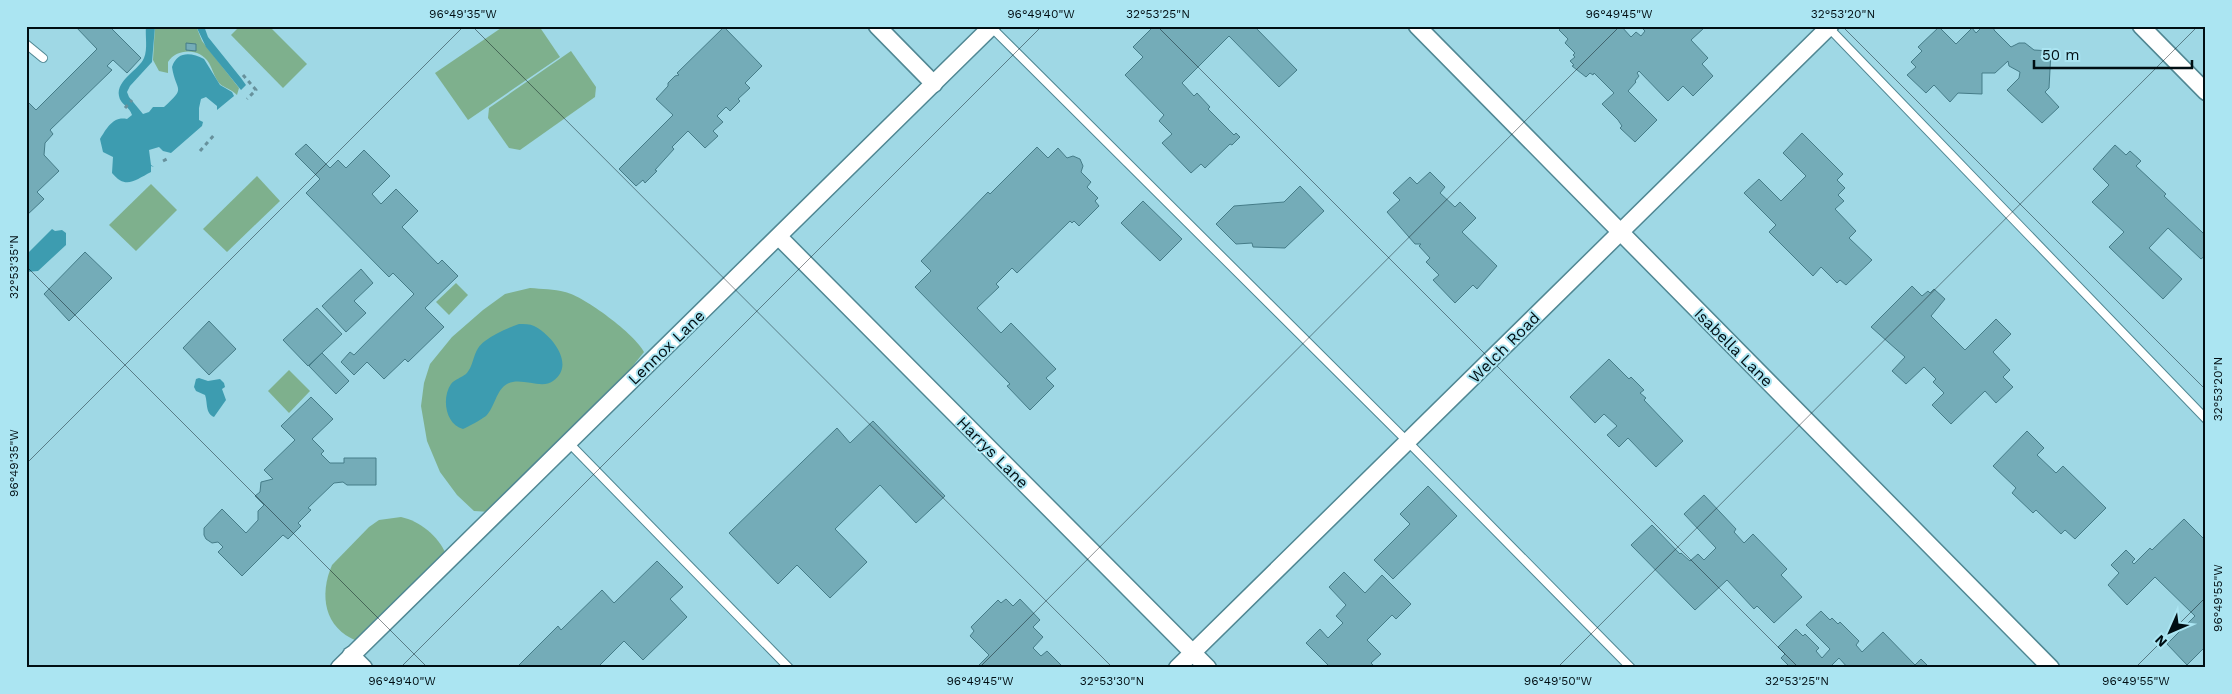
<svg xmlns="http://www.w3.org/2000/svg" width="2232" height="694" viewBox="0 0 2232 694" font-family="'Work Sans',sans-serif">
	<style>
		.green { fill: #7eb08d }
		.water { fill: #3d9cb0 }
		.building { fill: #74acb8; stroke: #457c88 }
		.lines { fill: none; stroke-linecap: round; stroke-linejoin: round }
		.lane-casing { stroke: #508793; stroke-width: 10 }
		.street-casing { stroke: #508793; stroke-width: 19 }
		.path { stroke: #67919c; stroke-width: 3; stroke-dasharray: 4 4; stroke-linecap: butt }
		.lane { stroke: #fff; stroke-width: 8 }
		.street { stroke: #fff; stroke-width: 16 }
		.ticks { fill: none; stroke: #000e13; stroke-width: 1; stroke-opacity: 0.45 }
		.labels { text-anchor: middle; stroke-width: 4; stroke-linejoin: round; paint-order: stroke }
		.street-label { font-size: 16px; fill: #000e13; stroke: #abe5f2 }
		.neatline { fill: none; stroke: #000e13; stroke-width: 2 }
		.ticks-label { font-size: 12px; text-anchor: middle; fill: #000e13 }
	</style>
	<rect width="100%" height="100%" fill="#9fd8e5"/>
	<!-- green -->
	<g class="green">
		<path d="M155,26H196L202,41L239,88L237,95C231,89 225,88 220,84C214,77 213,70 209,63C200,48 177,48 168,62V73L159,71L153,60Z"/>
		<polygon points="240,26 269,26 307,64 283,88 231,35"/>
		<polygon points="504,26 539,26 560,57 468,120 435,73"/>
		<polygon points="571,51 596,87 595,97 520,150 509,148 488,118 489,108"/>
		<polygon points="257,176 280,201 227,252 203,229"/>
		<polygon points="151,184 177,210 136,251 109,225"/>
		<polygon points="456,283 468,295 449,315 436,302"/>
		<path d="M530,288C542,289 554,289 565,292C584,296 636,335 644,352L607,398L490,512L474,511L457,495L440,472L427,441L421,406L424,383L430,364L452,337L483,310L505,294Z"/>
		<polygon points="289,370 310,391 289,413 268,391"/>
		<path d="M401,517C420,521 438,536 446,554L357,641C324,628 319,595 332,565L369,527L379,520Z"/>
	</g>
	<!-- water -->
	<g class="water">
		<path d="M146,26H155L152,62L130,86L127,92L129,97L143,114L149,112L153,107H164C187,86 176,93 172,67C177,51 191,52 204,59L220,85L232,92L234,96L217,110V106L206,97L201,99L199,108V120L203,122L202,126L171,153L163,151L159,147L149,150L151,165L154,167L151,166V172C135,180 126,190 112,173L113,157L103,152L100,139C107,128 113,116 127,119L132,115C130,107 120,104 119,96C116,80 139,70 144,58C148,49 145,36 146,26Z"/>
		<polygon points="196,26 204,26 208,37 241,78 246,85 241,90 206,47"/>
		<polygon points="52,229 55,231 62,230 66,233 66,245 38,271 26,272 26,255"/>
		<path d="M519,324C524,324 530,324 534,326C552,335 576,365 553,381C541,390 521,376 507,384C496,390 495,407 486,416C482,419 468,427 463,429C446,425 441,399 451,384C455,379 461,378 466,374C475,365 472,350 485,341C495,333 508,328 519,324Z"/>
		<path d="M199,378L208,381L220,379L224,383L225,387L222,389L226,400L214,417C205,413 208,403 205,395L196,391L194,387L196,379Z"/>
	</g>
	<!-- building -->
	<g class="building">
		<polygon points="75,26 115,26 112,29 141,58 127,73 113,60 107,66 112,70 50,130 53,134 45,143 44,155 59,171 37,192 44,199 26,216 26,100 36,110 97,49"/>
		<polygon points="1154,26 1254,26 1297,70 1279,87 1229,36 1182,83 1194,96 1197,93 1210,107 1208,109 1234,135 1236,133 1240,137 1232,145 1230,144 1205,168 1201,164 1191,173 1162,143 1172,134 1159,121 1164,115 1125,75 1143,57 1133,47"/>
		<polygon points="1563,26 1621,26 1631,37 1636,32 1641,36 1645,31 1642,28 1643,26 1702,26 1704,28 1691,40 1708,58 1702,64 1713,76 1693,96 1683,86 1668,101 1639,71 1637,73 1639,76 1635,81 1636,82 1628,91 1657,120 1635,142 1620,128 1622,126 1618,120 1602,104 1614,93 1594,73 1593,75 1590,73 1586,77 1572,66 1574,65 1570,61 1575,57 1573,55 1575,53 1565,43 1568,39 1559,30"/>
		<polygon points="1977,26 1994,26 1994,30 2011,47 2019,43 2025,43 2034,50 2051,51 2049,88 2045,92 2059,107 2042,123 2007,90 2019,78 2020,72 2009,66 2008,61 1995,73 1982,73 1982,94 1958,93 1950,102 1934,85 1926,93 1907,75 1916,67 1911,62 1922,51 1918,47 1939,27 1956,44 1972,28 1976,33 1980,29 1980,27"/>
		<polygon points="724,27 762,66 745,83 750,88 738,99 740,101 730,111 726,107 717,116 723,122 713,131 718,136 705,148 688,131 672,147 674,149 655,170 657,171 645,183 643,180 636,186 619,169 673,115 656,99 668,86 668,83 675,76 679,75 677,73"/>
		<polygon points="186,43 196,44 196,51 186,50"/>
		<polygon points="1802,133 1843,174 1837,180 1845,188 1838,195 1844,201 1835,209 1856,231 1849,238 1872,260 1846,285 1840,280 1837,283 1821,267 1813,276 1769,232 1776,225 1744,193 1759,179 1781,201 1806,176 1783,153"/>
		<polygon points="306,144 330,168 338,160 346,168 364,150 390,176 372,194 381,204 396,189 418,211 402,227 438,264 442,260 458,276 425,308 444,327 408,362 405,359 384,379 367,362 354,375 341,362 350,352 354,355 414,294 393,273 389,277 306,193 320,179 295,154"/>
		<polygon points="2115,145 2126,155 2130,151 2141,161 2136,166 2166,194 2164,196 2203,233 2206,233 2206,255 2201,259 2168,228 2149,248 2182,279 2163,299 2109,247 2124,232 2092,202 2109,185 2093,169"/>
		<polygon points="1037,147 1048,158 1058,148 1067,158 1073,156 1080,159 1083,166 1081,172 1091,182 1087,187 1098,198 1095,201 1099,206 1079,226 1074,221 1072,223 1070,221 1017,273 1012,268 996,284 999,287 977,308 1001,333 1011,323 1056,369 1046,378 1054,386 1030,410 1007,386 1010,384 915,287 931,271 921,261 988,192 990,194"/>
		<polygon points="1430,172 1445,187 1440,193 1455,207 1460,202 1476,218 1462,232 1497,266 1477,289 1473,285 1455,303 1433,280 1439,275 1426,262 1430,258 1419,246 1421,244 1415,244 1387,212 1400,200 1393,193 1410,177 1417,184"/>
		<polygon points="1300,186 1324,211 1285,248 1253,247 1252,243 1236,244 1216,224 1234,206 1284,202"/>
		<polygon points="1143,201 1182,239 1160,261 1121,223"/>
		<polygon points="85,252 112,278 69,321 44,294"/>
		<polygon points="361,269 373,283 354,301 366,313 346,332 322,306"/>
		<polygon points="1912,286 1922,296 1928,291 1930,293 1934,289 1945,299 1931,316 1965,350 1996,319 2011,334 1993,352 2010,370 2003,377 2013,387 1996,403 1985,391 1951,424 1932,405 1944,393 1933,382 1936,379 1924,367 1906,384 1892,371 1905,357 1871,327"/>
		<polygon points="317,308 342,334 308,366 283,340"/>
		<polygon points="209,321 236,349 209,375 183,348"/>
		<polygon points="322,353 349,381 336,394 309,366"/>
		<polygon points="1609,359 1629,379 1631,377 1644,390 1640,393 1646,398 1644,400 1683,441 1656,467 1628,438 1619,447 1607,435 1617,426 1604,414 1595,423 1570,397"/>
		<polygon points="311,397 333,419 312,439 324,451 321,454 330,463 344,463 344,458 376,458 376,485 347,485 343,482 334,483 308,508 311,510 298,523 301,526 288,539 283,535 242,576 218,552 223,547 218,542 212,543 206,539 204,535 204,528 222,509 246,533 258,520 258,511 264,505 255,496 260,492 261,482 273,479 264,470 295,440 281,426"/>
		<polygon points="873,421 945,496 916,523 880,485 835,529 867,562 830,598 797,565 778,584 729,533 837,428 850,443"/>
		<polygon points="2027,431 2044,448 2037,455 2056,473 2063,466 2106,508 2075,539 2065,530 2061,534 2036,510 2033,513 2012,493 2016,488 1993,466"/>
		<polygon points="1428,486 1457,516 1393,579 1374,560 1410,524 1400,514"/>
		<polygon points="1704,495 1736,529 1734,532 1744,543 1753,534 1787,569 1781,575 1802,597 1774,623 1757,606 1754,609 1727,580 1695,610 1631,545 1652,525 1680,554 1681,553 1690,561 1698,554 1704,560 1716,548 1684,514"/>
		<polygon points="2184,519 2206,541 2206,646 2187,665 2167,644 2195,616 2155,577 2127,605 2108,585 2119,573 2111,565 2126,550 2135,559 2132,562 2134,564 2150,548 2152,550"/>
		<polygon points="657,561 683,587 670,599 687,617 643,660 624,641 597,668 516,668 558,626 561,630 602,590 614,603"/>
		<polygon points="1344,572 1365,593 1382,575 1411,604 1396,619 1392,615 1367,640 1381,654 1371,663 1376,668 1331,668 1306,643 1320,629 1328,638 1343,623 1336,616 1346,605 1329,587"/>
		<polygon points="1006,599 1013,606 1020,599 1040,620 1033,627 1043,637 1033,648 1041,656 1047,651 1064,668 976,668 989,655 970,636 974,631 971,627 998,600 1001,603"/>
		<polygon points="1821,611 1830,620 1832,618 1838,624 1840,622 1859,641 1856,645 1862,652 1883,632 1915,665 1921,659 1930,668 1848,668 1839,658 1830,667 1831,668 1791,668 1781,658 1785,654 1778,647 1796,629 1803,636 1805,634 1819,648 1816,651 1822,658 1830,649 1806,625"/>
	</g>
	<g class="lines">
		<defs>
			<g id="lane">
				<polyline points="991,27 1408,442 1631,668"/>
				<polyline points="1829,28 2206,419"/>
				<polyline points="26,44 43,58"/>
				<polyline points="569,443 789,668"/>
			</g>
			<g id="street">
				<polyline points="877,26 934,84"/>
				<polyline points="1417,26 2051,668"/>
				<polyline points="2141,26 2206,92"/>
				<polyline points="779,237 1208,668"/>
				<polyline points="351,655 364,668"/>
				<polyline points="339,668 992,26"/>
				<polyline points="1177,668 1830,26"/>
			</g>
		</defs>
		<!-- lane casing -->
		<use href="#lane" class="lane-casing"/>
		<!-- street casing -->
		<use href="#street" class="street-casing"/>
		<!-- path -->
		<g class="path">
			<polyline points="243,75 256,90 247,99"/>
			<polyline points="125,108 132,100"/>
			<polyline points="200,151 214,135"/>
			<polyline points="163,161 169,158"/>
		</g>
		<!-- lane -->
		<use href="#lane" class="lane"/>
		<!-- street -->
		<use href="#street" class="street"/>
	</g>
	<!-- ticks -->
	<path class="ticks" d="M472,26L1113,668M1157,26L1799,668M1842,26L2206,390M26,266L428,668M26,464L464,26M400,668L1042,26M979,668L1620,26M1557,668L2198,26M2135,668L2206,597"/>
	<g class="labels">
		<!-- street labels -->
		<g class="street-label">
			<text transform="translate(666 347) rotate(-44)" y="6">Lennox Lane</text>
			<text transform="translate(1504 347) rotate(-45)" y="6">Welch Road</text>
			<text transform="translate(1734 347) rotate(45)" y="6">Isabella Lane</text>
			<text transform="translate(993 452) rotate(45)" y="6">Harrys Lane</text>
		</g>
	</g>
	<!-- border -->
	<rect width="2232" height="694" fill="none" stroke="#abe5f2" stroke-width="55"/>
	<!-- north arrow -->
	<g transform="translate(2170 632) rotate(225)" stroke="#abe5f2" stroke-width="4" paint-order="stroke">
	<path d="M0-4L9 19L0 12L-9 19Z" fill="#000e13"/>
	<text y="-8" font-size="14" font-weight="bold" text-anchor="middle" fill="#000e13">N</text>
	</g>
	<!-- scale -->
	<path d="M2034 60v8h158v-8" fill="none" stroke="#000e13" stroke-width="2.5"/>
	<text x="2042" y="60" font-size="15" fill="#000e13" stroke="#abe5f2" stroke-width="4" paint-order="stroke">50 m</text>
	<rect x="28" y="28" width="2176" height="638" class="neatline"/>
	<g class="ticks-label">
		<text x="463" y="18">96°49'35"W</text>
		<text x="1041" y="18">96°49'40"W</text>
		<text x="1158" y="18">32°53'25"N</text>
		<text x="1619" y="18">96°49'45"W</text>
		<text x="1843" y="18">32°53'20"N</text>
		<text transform="translate(14 267) rotate(-90)" y="4">32°53'35"N</text>
		<text transform="translate(2218 389) rotate(-90)" y="4">32°53'20"N</text>
		<text transform="translate(14 463) rotate(-90)" y="4">96°49'35"W</text>
		<text transform="translate(2218 598) rotate(-90)" y="4">96°49'55"W</text>
		<text x="402" y="685">96°49'40"W</text>
		<text x="980" y="685">96°49'45"W</text>
		<text x="1112" y="685">32°53'30"N</text>
		<text x="1558" y="685">96°49'50"W</text>
		<text x="1797" y="685">32°53'25"N</text>
		<text x="2136" y="685">96°49'55"W</text>
	</g>
</svg>
